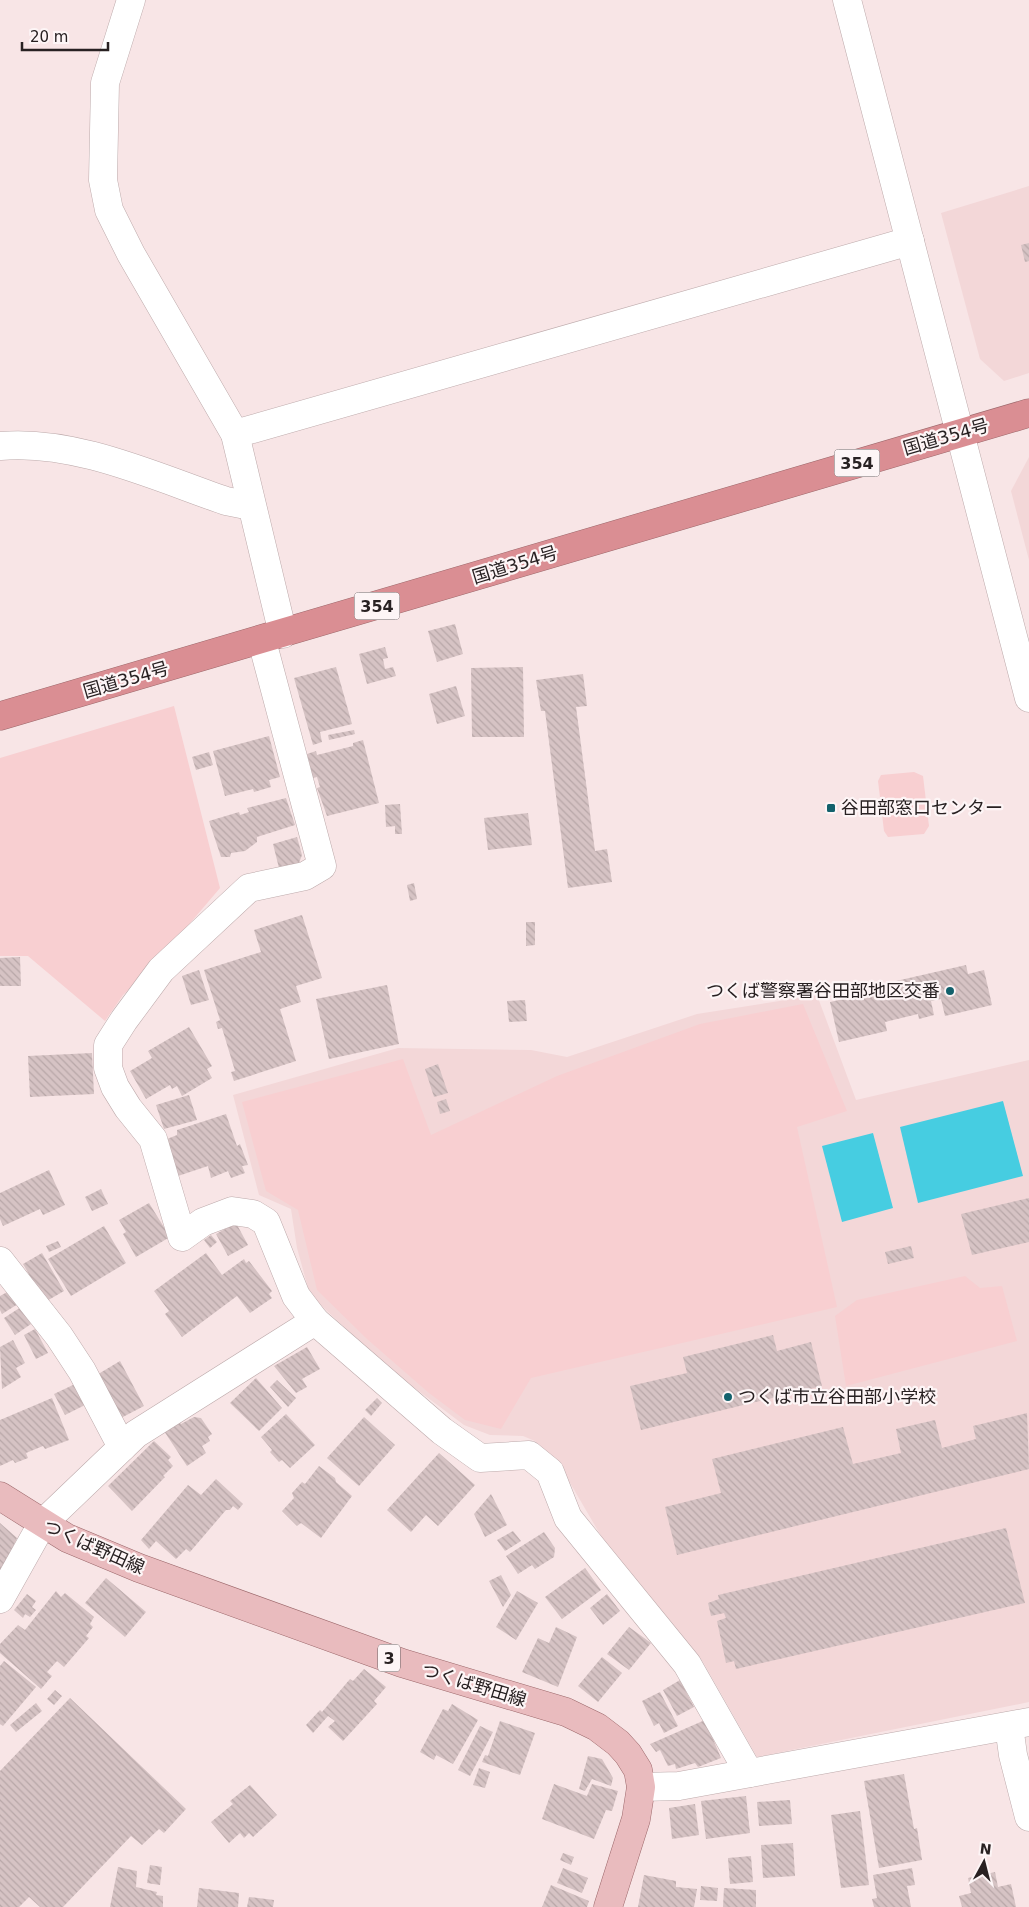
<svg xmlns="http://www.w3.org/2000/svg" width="1029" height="1907" viewBox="0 0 1029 1907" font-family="'DejaVu Sans','Noto Sans JP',sans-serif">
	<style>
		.built { fill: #f3d7d8 }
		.green { fill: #f8cfd1 }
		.water { fill: #46cde1 }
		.building { fill: url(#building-back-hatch) }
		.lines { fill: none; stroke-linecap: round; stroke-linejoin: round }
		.street-casing { stroke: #bdaaab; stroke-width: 29 }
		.secondary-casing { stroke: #bdaaab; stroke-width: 29 }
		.primary-casing { stroke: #9c686b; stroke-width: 29 }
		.highway-casing { stroke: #9c686b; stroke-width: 29 }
		.street { stroke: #fff; stroke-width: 28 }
		.secondary { stroke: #fff; stroke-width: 28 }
		.primary { stroke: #e9bbbe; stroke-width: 28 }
		.highway { stroke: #da8e93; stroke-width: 28 }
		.poi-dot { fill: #13616c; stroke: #fdf5f6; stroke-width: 2 }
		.labels { text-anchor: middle; stroke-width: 4.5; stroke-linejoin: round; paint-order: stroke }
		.shield { fill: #fdf5f6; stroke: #686162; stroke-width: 1 }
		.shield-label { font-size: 16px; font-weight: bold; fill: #282122 }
		.street-label { font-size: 18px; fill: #282122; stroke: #fdf5f6 }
		.poi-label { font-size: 18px; fill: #282122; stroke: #fdf5f6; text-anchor: start }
	</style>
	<defs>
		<pattern id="building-back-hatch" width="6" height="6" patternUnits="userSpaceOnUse" patternTransform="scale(1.25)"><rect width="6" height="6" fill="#d6c3c4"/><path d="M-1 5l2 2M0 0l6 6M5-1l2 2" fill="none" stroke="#b8a7a8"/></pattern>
	</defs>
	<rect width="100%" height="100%" fill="#f8e5e6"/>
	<!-- built -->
	<g class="built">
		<polygon points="1029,186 1029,373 1004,381 980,359 941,213"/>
		<polygon points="1029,457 1029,560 1011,491"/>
		<polygon points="817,995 856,1100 1029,1060 1029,1702 757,1757 703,1662 604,1541 559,1464 535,1441 523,1436 490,1435 464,1425 388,1368 310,1295 297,1248 291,1209 259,1195 233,1095 398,1048 531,1050 567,1057 697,1014"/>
	</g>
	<!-- green -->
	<g class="green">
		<polygon points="174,706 220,888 157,962 123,995 105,1021 28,956 0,956 0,758"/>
		<polygon points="914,772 923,776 929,826 924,834 888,837 884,831 878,781 881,775"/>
		<polygon points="803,1004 847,1111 797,1127 837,1307 531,1378 501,1429 465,1420 429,1393 367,1339 317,1290 298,1210 266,1191 242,1102 403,1059 431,1135 557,1076 700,1024"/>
		<polygon points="965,1276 980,1288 1002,1286 1017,1341 846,1386 835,1316 857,1300"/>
	</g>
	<!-- water -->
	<g class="water">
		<polygon points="1003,1101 1023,1176 918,1203 900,1127"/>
		<polygon points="873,1133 893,1208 842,1222 822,1146"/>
	</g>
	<!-- building -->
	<g class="building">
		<polygon points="1029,243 1029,261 1025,262 1021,245"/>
		<polygon points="455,624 463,654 437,662 428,631"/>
		<polygon points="385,647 388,658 383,659 385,669 393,667 396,676 367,684 359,654"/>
		<polygon points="336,667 352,724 320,732 322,742 313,745 294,678"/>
		<polygon points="523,667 524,737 472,737 471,668"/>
		<polygon points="583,674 587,706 576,707 595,851 607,849 612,882 568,888 545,711 541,711 536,680"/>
		<polygon points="456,686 465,716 437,724 429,694"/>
		<polygon points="354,730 355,734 329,740 328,735"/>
		<polygon points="269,736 280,777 269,780 271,787 254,792 253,789 225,796 213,751"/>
		<polygon points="363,740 379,803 327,816 317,788 320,787 317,777 313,778 307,754 316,751 317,755 353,746 353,743"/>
		<polygon points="209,752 213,765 196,770 192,757"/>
		<polygon points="286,798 295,825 257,837 257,842 245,851 231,853 230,857 221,857 209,821 239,812 240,815 249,812 247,808"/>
		<polygon points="400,804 402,834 395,834 395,826 386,827 385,805"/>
		<polygon points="528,813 532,845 488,850 484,818"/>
		<polygon points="297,837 302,855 299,863 279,868 273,844"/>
		<polygon points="414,883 417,899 410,901 407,885"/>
		<polygon points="302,915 322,978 296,986 301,1002 280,1009 296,1061 234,1081 231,1072 235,1071 222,1028 218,1029 216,1022 220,1020 204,970 261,952 254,930"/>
		<polygon points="526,922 535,922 535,945 526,946"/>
		<polygon points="20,957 21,986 0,986 0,958"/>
		<polygon points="966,965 968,974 984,970 992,1005 945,1016 941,999 931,1001 934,1015 919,1019 918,1014 885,1022 887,1031 839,1042 830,1002 897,987 896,981"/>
		<polygon points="199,970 209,1000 191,1005 182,976"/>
		<polygon points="387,985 399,1044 329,1059 316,999"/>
		<polygon points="525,1000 527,1021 509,1022 507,1001"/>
		<polygon points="189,1027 212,1066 207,1069 212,1078 182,1096 177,1086 172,1089 170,1085 146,1099 130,1071 152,1058 148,1051"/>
		<polygon points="92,1053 94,1094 30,1097 28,1056"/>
		<polygon points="438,1064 448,1093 434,1097 425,1069"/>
		<polygon points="189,1095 197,1120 164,1129 156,1105"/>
		<polygon points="446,1099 450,1111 440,1114 437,1102"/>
		<polygon points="226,1114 237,1146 240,1144 248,1165 242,1166 245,1173 231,1178 228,1171 211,1178 208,1166 178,1176 167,1139 177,1135 177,1130"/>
		<polygon points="49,1170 65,1205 43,1215 40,1209 3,1226 0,1219 0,1193"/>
		<polygon points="101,1189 108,1204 92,1211 85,1197"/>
		<polygon points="1029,1198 1029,1242 972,1255 961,1214"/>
		<polygon points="149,1203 170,1237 136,1257 123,1234 126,1232 119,1220"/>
		<polygon points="236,1223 248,1245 228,1256 216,1234"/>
		<polygon points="104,1226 126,1263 71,1296 48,1259"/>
		<polygon points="211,1235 217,1242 210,1248 204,1240"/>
		<polygon points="58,1241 61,1247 49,1252 46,1246"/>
		<polygon points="911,1246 914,1258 888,1264 885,1252"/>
		<polygon points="42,1253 64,1291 45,1302 23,1264"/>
		<polygon points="206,1253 222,1275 244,1259 246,1263 249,1261 272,1291 269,1294 272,1298 250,1313 237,1296 182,1337 165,1314 169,1311 154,1291"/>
		<polygon points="9,1291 18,1304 2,1314 0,1310 0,1296"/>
		<polygon points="21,1307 31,1324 15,1335 4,1318"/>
		<polygon points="35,1329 48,1353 36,1359 24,1335"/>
		<polygon points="773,1335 777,1351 811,1342 822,1386 641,1430 630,1386 687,1373 683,1357"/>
		<polygon points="13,1340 25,1363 16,1368 21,1377 2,1389 0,1347"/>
		<polygon points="307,1347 320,1369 302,1379 307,1387 296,1393 274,1366"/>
		<polygon points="120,1361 144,1406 119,1419 95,1376"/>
		<polygon points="256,1378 282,1408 259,1431 230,1403"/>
		<polygon points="277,1380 296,1398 288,1407 270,1387"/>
		<polygon points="75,1384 85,1405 65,1415 54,1394"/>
		<polygon points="52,1398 69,1440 45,1449 43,1446 26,1453 28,1458 15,1463 13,1460 0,1466 0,1420"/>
		<polygon points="377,1398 382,1403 371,1416 365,1410"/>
		<polygon points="1027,1413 1029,1469 677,1555 665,1507 721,1493 712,1459 843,1427 853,1464 901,1453 896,1429 935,1420 942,1448 976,1439 973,1426"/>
		<polygon points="286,1414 315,1445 290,1468 282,1460 279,1462 270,1452 272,1450 261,1437"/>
		<polygon points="194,1417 201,1418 212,1434 208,1437 210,1441 202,1446 206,1453 187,1466 164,1431 179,1421 181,1424"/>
		<polygon points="364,1417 395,1445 359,1486 327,1458"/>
		<polygon points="154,1441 171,1457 168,1460 173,1466 163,1476 165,1477 132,1511 108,1486"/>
		<polygon points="439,1453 475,1485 438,1526 426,1515 411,1532 387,1510"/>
		<polygon points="319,1466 335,1478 336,1482 352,1496 321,1538 301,1523 297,1526 282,1511 294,1498 292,1493 302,1482 305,1484"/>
		<polygon points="216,1479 243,1504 238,1510 233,1506 230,1510 226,1510 190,1552 186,1549 176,1559 156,1541 149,1549 141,1540 188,1485 201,1495"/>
		<polygon points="491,1494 507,1525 485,1537 474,1514"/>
		<polygon points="0,1523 17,1538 0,1576"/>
		<polygon points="1006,1528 1025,1603 736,1669 734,1661 726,1663 717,1621 726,1618 724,1613 711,1616 708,1603 719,1599 718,1595"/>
		<polygon points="513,1531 521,1541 505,1551 497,1540"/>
		<polygon points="544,1532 555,1548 554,1557 535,1569 532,1565 518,1574 506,1556"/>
		<polygon points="585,1568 601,1590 562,1619 545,1597"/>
		<polygon points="501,1575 511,1595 503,1607 489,1581"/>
		<polygon points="106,1578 146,1612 125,1637 85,1603"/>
		<polygon points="56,1591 61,1597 65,1593 94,1617 90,1624 93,1627 86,1636 89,1638 64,1667 57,1661 47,1672 52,1676 41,1689 0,1653 0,1644 18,1625 25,1630"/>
		<polygon points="517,1591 538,1603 516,1640 496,1627"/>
		<polygon points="27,1594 36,1601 32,1607 36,1610 30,1617 25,1614 23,1618 14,1610"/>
		<polygon points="607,1594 620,1611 603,1625 590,1608"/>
		<polygon points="556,1627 577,1637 558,1687 522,1672 538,1638 549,1643"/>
		<polygon points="629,1627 651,1643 629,1670 607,1654"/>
		<polygon points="602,1657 622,1673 598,1702 578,1686"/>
		<polygon points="4,1661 36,1687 3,1726 0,1724 0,1666"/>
		<polygon points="364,1669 386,1687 374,1701 377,1704 343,1741 328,1727 335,1721 328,1716 313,1733 306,1725 320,1710 322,1712 350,1679 353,1681"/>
		<polygon points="680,1680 694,1707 677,1716 663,1690"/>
		<polygon points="55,1690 62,1696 54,1705 47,1699"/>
		<polygon points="660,1692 678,1726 664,1733 659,1723 654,1726 642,1701"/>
		<polygon points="70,1698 186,1809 164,1833 159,1829 142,1845 131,1836 63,1907 40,1907 29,1897 19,1907 0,1907 0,1771"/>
		<polygon points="36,1703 42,1711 16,1732 10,1725"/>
		<polygon points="452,1704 478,1720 453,1764 436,1755 434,1760 420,1752 443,1709 448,1711"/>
		<polygon points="705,1720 721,1758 698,1767 695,1763 676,1769 675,1764 668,1766 660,1750 656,1752 650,1744"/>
		<polygon points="500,1721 535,1733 520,1775 482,1762 485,1755 488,1756"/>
		<polygon points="480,1726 493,1732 470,1776 458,1770"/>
		<polygon points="588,1756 602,1759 613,1778 611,1786 592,1779 585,1791 579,1789"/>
		<polygon points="479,1768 490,1772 485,1788 473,1785"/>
		<polygon points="904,1774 914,1829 917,1828 922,1860 879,1868 864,1781"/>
		<polygon points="554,1784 587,1796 592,1784 618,1791 612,1811 606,1810 594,1839 542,1819"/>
		<polygon points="250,1785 277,1815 253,1837 249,1833 244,1838 240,1833 229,1843 211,1822 233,1804 230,1801"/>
		<polygon points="746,1796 750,1833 706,1839 701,1801"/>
		<polygon points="790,1800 792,1824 759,1826 757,1802"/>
		<polygon points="695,1804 699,1835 672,1839 669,1808"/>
		<polygon points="860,1811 869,1885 841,1888 831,1815"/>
		<polygon points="793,1843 795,1876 763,1878 761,1845"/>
		<polygon points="563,1853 574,1857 571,1865 560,1860"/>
		<polygon points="751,1856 753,1882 730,1884 728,1858"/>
		<polygon points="150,1865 162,1867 160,1885 147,1883"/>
		<polygon points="118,1867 137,1871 136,1887 157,1892 156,1895 163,1896 163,1907 110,1907"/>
		<polygon points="563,1868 588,1878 582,1893 557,1883"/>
		<polygon points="912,1868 915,1885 907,1886 911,1907 874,1907 872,1899 877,1898 873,1875"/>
		<polygon points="995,1872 998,1887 1011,1884 1016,1907 962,1907 959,1896 971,1893 968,1878"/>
		<polygon points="644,1875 676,1881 676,1887 697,1889 694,1907 638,1907"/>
		<polygon points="551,1885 589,1901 587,1907 542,1907"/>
		<polygon points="701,1886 718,1888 717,1901 700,1900"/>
		<polygon points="199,1888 239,1893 238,1907 197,1907"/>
		<polygon points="724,1888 756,1890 756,1907 723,1907"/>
		<polygon points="249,1897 274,1900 273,1907 247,1907"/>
	</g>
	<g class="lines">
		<defs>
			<g id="street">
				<polyline points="131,0 105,83 103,180 109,210 131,254 235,434 283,634"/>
				<polyline points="235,434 910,241"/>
				<path d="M0,446C75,439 156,477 226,501L251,506"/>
				<polyline points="262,641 322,866 305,876 249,888 161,970 124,1020 108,1045 108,1068 115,1087 128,1108 153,1139 182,1237 203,1222 232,1211 253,1214 266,1222 296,1296 315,1321 442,1431 480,1458 529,1455 550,1472 568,1518 687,1664 749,1773"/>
				<polyline points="0,1261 59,1336 82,1371 122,1447"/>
				<polyline points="0,1599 42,1524 136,1434 315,1321"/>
				<polyline points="1009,1726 1013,1755 1029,1817"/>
				<polyline points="641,1787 679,1786 1029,1722"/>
			</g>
			<polyline id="secondary" points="847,0 1029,698"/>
			<polyline id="primary" points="0,1496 67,1538 139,1568 402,1663 566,1712 597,1727 618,1743 628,1754 638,1770 641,1787 636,1819 608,1907"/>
			<polyline id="highway" points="0,716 1029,413"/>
		</defs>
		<!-- street casing -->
		<use href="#street" class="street-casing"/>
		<!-- secondary casing -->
		<use href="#secondary" class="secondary-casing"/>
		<!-- primary casing -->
		<use href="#primary" class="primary-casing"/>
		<!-- highway casing -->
		<use href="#highway" class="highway-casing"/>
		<!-- street -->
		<use href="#street" class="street"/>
		<!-- secondary -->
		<use href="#secondary" class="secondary"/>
		<!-- primary -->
		<use href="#primary" class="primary"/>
		<!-- highway -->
		<use href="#highway" class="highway"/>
	</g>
	<!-- markers -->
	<g class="poi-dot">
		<rect x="826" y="803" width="10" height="10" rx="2.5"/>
		<circle cx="950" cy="991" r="5"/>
		<circle cx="728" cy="1397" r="5"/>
	</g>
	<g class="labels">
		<!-- shield labels -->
		<g class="shield">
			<rect x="834.5" y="449.5" width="45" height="27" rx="4"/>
			<rect x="354.5" y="592.5" width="45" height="27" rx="4"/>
			<rect x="378" y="1644.5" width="22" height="27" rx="4"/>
		</g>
		<g class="shield-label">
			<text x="857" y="469">354</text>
			<text x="377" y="612">354</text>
			<text x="389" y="1664">3</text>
		</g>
		<!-- street labels -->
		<g class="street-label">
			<text transform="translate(946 437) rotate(-16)" y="6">国道354号</text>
			<text transform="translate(515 565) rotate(-17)" y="6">国道354号</text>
			<text transform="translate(126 680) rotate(-16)" y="6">国道354号</text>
			<text transform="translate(94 1547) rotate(24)" y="6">つくば野田線</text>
			<text transform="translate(474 1685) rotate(17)" y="6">つくば野田線</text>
		</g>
		<!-- poi labels -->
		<g class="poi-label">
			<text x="841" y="814">谷田部窓口センター</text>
			<text x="940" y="997" text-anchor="end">つくば警察署谷田部地区交番</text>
			<text x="738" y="1403">つくば市立谷田部小学校</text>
		</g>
	</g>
	<!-- north arrow -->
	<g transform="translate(984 1862) rotate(7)" stroke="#fdf5f6" stroke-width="4" paint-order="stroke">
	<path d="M0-4L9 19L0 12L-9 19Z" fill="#282122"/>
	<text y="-8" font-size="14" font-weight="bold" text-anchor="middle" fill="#282122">N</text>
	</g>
	<!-- scale -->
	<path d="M22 42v8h86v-8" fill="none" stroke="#282122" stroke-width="2.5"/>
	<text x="30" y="42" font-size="15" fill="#282122" stroke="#fdf5f6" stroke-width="4" paint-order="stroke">20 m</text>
</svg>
